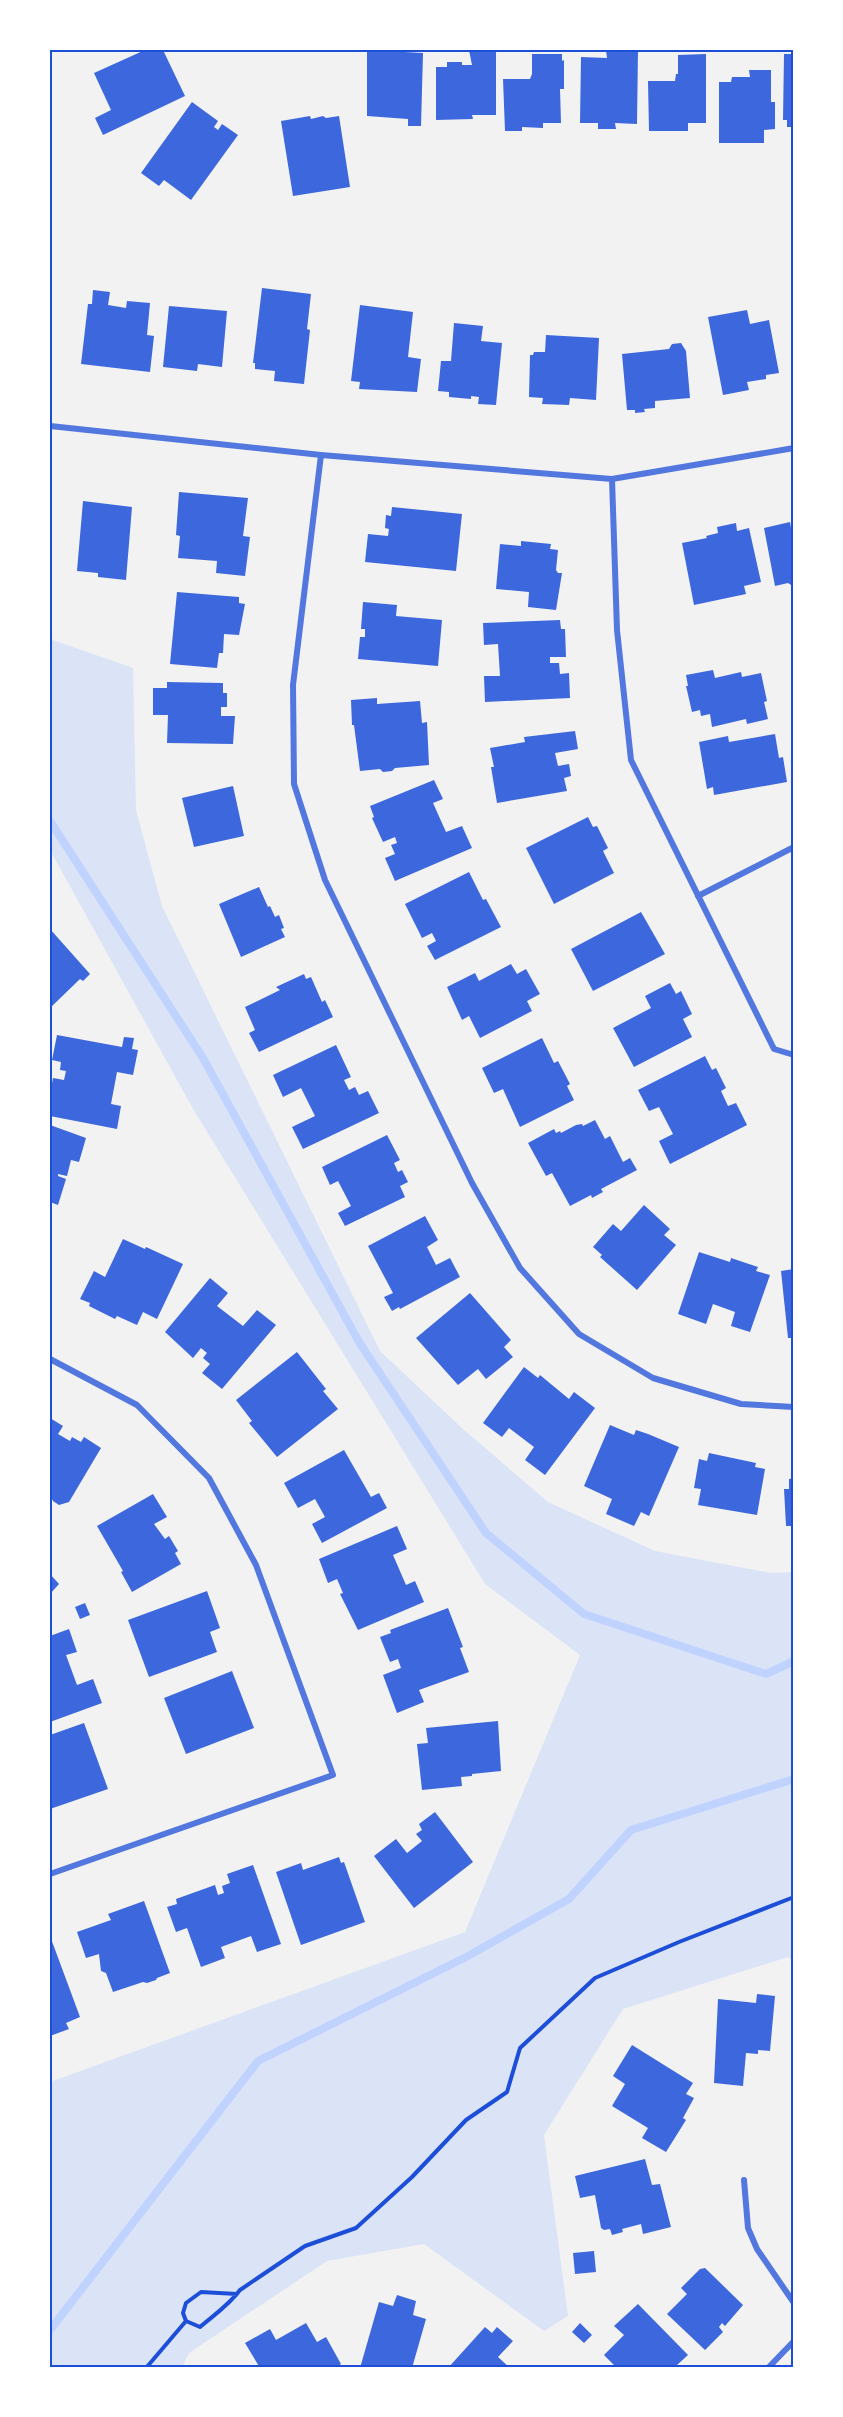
<svg xmlns="http://www.w3.org/2000/svg" width="843" height="2417" viewBox="0 0 843 2417" font-family="Rubik,sans-serif">
	<style>
		.green { fill: #dbe4f7 }
		.lines { fill: none; stroke-linecap: round; stroke-linejoin: round }
		.stream { stroke: #bfd3fe; stroke-width: 8 }
		.building { fill: #3d67dc }
		.path { stroke: #1d4ed8; stroke-width: 4 }
		.minor { stroke: #5277de; stroke-width: 6 }
		.neatline { fill: none; stroke: #1d4ed8; stroke-width: 2 }
	</style>
	<rect width="100%" height="100%" fill="#f2f2f2"/>
	<!-- green -->
	<polygon class="green" points="50,639 133,668 136,810 162,906 380,1351 463,1429 548,1502 655,1551 771,1573 794,1572 793,1961 788,1957 623,2009 544,2135 568,2316 544,2331 424,2244 327,2261 189,2353 182,2367 50,2368 50,2082 465,1932 580,1655 485,1584 193,1109 50,850"/>
	<g class="lines">
		<!-- stream -->
		<g class="stream">
			<polyline points="50,821 203,1058 359,1342 486,1533 584,1614 766,1674 794,1661"/>
			<polyline points="50,2330 258,2061 468,1956 569,1899 631,1830 794,1779"/>
		</g>
	</g>
	<!-- building -->
	<g class="building">
		<polygon points="145,50 163,50 185,96 103,135 95,118 111,110 94,73"/>
		<polygon points="367,50 423,53 421,126 408,126 408,119 367,116"/>
		<polygon points="469,50 496,50 496,115 472,115 473,119 436,120 436,67 447,67 447,62 462,62 462,65 472,65"/>
		<polygon points="606,50 638,50 637,124 615,123 616,129 598,129 598,123 580,123 581,57 607,58"/>
		<polygon points="532,54 562,54 562,61 564,60 564,89 560,89 561,123 543,123 543,128 522,127 522,131 505,131 503,79 530,79 532,74"/>
		<polygon points="706,54 706,123 688,123 688,131 649,131 648,81 675,81 676,74 678,74 678,55"/>
		<polygon points="784,54 794,54 794,127 787,127 787,120 783,120"/>
		<polygon points="749,70 771,70 771,102 775,102 775,129 764,130 764,143 719,143 719,82 731,82 732,77 750,77"/>
		<polygon points="192,102 218,121 214,127 218,130 222,124 238,135 191,200 164,180 159,186 141,173"/>
		<polygon points="310,116 311,119 323,116 326,118 339,116 350,187 293,196 281,121"/>
		<polygon points="262,288 311,294 307,329 310,330 304,384 274,381 275,371 255,369 255,363 253,363"/>
		<polygon points="93,290 110,292 108,305 126,308 127,301 150,303 147,335 154,336 150,372 81,364 88,304 92,304"/>
		<polygon points="360,305 413,312 408,357 421,359 417,392 359,389 360,382 351,381"/>
		<polygon points="169,306 227,311 222,367 198,364 197,371 163,367"/>
		<polygon points="747,310 750,324 769,320 779,373 766,375 766,379 747,382 749,390 723,395 708,317"/>
		<polygon points="454,323 483,326 481,341 502,343 496,405 478,404 479,397 471,396 471,399 449,397 449,392 438,391 441,361 451,361"/>
		<polygon points="546,335 599,338 596,400 570,398 569,405 542,404 543,398 529,397 530,355 533,355 534,352 545,352"/>
		<polygon points="681,343 686,351 690,398 655,401 655,408 644,409 645,412 635,413 635,410 627,410 622,354 669,349 672,344"/>
		<polygon points="179,492 248,498 243,536 250,537 245,576 216,573 217,561 178,558 180,536 176,535"/>
		<polygon points="83,501 132,507 126,580 98,577 98,573 77,571"/>
		<polygon points="392,507 462,514 456,571 365,562 368,534 388,536 389,529 385,528 386,515 391,516"/>
		<polygon points="790,522 791,528 794,528 794,587 788,583 775,586 764,528"/>
		<polygon points="736,523 737,531 749,528 761,582 744,586 746,594 694,605 682,543 707,538 706,536 718,533 717,527"/>
		<polygon points="521,541 551,544 550,549 558,550 556,570 558,573 562,573 556,610 528,607 529,592 496,589 500,544 521,546"/>
		<polygon points="177,592 239,597 239,603 245,604 239,635 224,634 223,653 219,653 217,668 170,664"/>
		<polygon points="363,602 397,605 396,616 442,620 438,666 358,659 360,637 365,637 365,629 361,629"/>
		<polygon points="560,620 561,629 565,629 566,657 550,657 550,663 559,663 560,674 569,673 570,698 485,702 484,676 500,676 498,644 484,645 483,623"/>
		<polygon points="713,670 715,678 741,672 742,677 761,673 767,701 764,702 768,719 747,724 746,719 712,727 710,714 701,716 700,710 692,712 686,686 688,686 686,675"/>
		<polygon points="167,682 223,683 223,693 227,693 227,707 221,707 221,716 235,716 233,744 167,743 168,715 153,715 153,688 167,688"/>
		<polygon points="377,698 377,704 420,701 422,723 427,722 429,765 395,768 392,771 383,772 380,769 360,771 354,725 352,725 351,700"/>
		<polygon points="575,731 578,749 555,753 558,766 569,764 571,776 564,778 567,791 497,803 491,767 494,767 490,748 525,742 524,737"/>
		<polygon points="775,734 779,758 783,757 787,782 714,795 713,787 707,789 699,742 728,736 729,742"/>
		<polygon points="434,780 443,799 433,803 446,832 462,826 472,848 395,881 385,858 395,854 391,845 397,843 395,837 383,842 372,818 374,817 370,806"/>
		<polygon points="233,786 244,836 194,847 182,798"/>
		<polygon points="588,817 593,827 597,826 608,848 603,851 614,873 554,904 526,848"/>
		<polygon points="469,872 483,900 486,899 501,927 435,960 427,946 436,941 432,933 422,938 405,904"/>
		<polygon points="259,887 268,907 270,906 275,917 279,915 284,928 281,929 285,937 241,957 219,904"/>
		<polygon points="641,912 665,954 593,991 571,949"/>
		<polygon points="50,929 90,974 83,981 80,979 50,1008"/>
		<polygon points="511,964 517,974 526,969 540,994 527,1001 532,1011 480,1038 469,1016 462,1020 447,987 475,973 479,981"/>
		<polygon points="304,974 306,979 311,977 322,1002 325,1000 333,1017 259,1052 249,1033 255,1030 245,1007 280,990 276,987"/>
		<polygon points="670,983 676,994 681,991 692,1014 683,1019 692,1037 634,1067 613,1028 651,1008 645,996"/>
		<polygon points="57,1035 122,1047 124,1037 134,1038 132,1049 138,1050 133,1075 117,1072 111,1104 121,1106 117,1129 50,1116 50,1095 53,1078 64,1080 66,1071 60,1070 61,1062 52,1060"/>
		<polygon points="542,1038 554,1063 558,1061 570,1084 567,1086 574,1100 520,1127 503,1089 494,1093 482,1068"/>
		<polygon points="336,1045 351,1077 344,1080 349,1090 355,1087 359,1095 368,1091 379,1113 303,1149 292,1127 315,1116 301,1088 283,1097 273,1075"/>
		<polygon points="705,1056 712,1070 716,1068 726,1088 721,1091 728,1106 736,1103 747,1125 670,1164 659,1141 673,1134 659,1107 649,1111 638,1090"/>
		<polygon points="595,1120 605,1139 610,1136 623,1162 630,1158 637,1170 601,1189 603,1192 592,1198 591,1195 570,1206 552,1173 546,1176 528,1143 554,1129 556,1133 560,1131 561,1133 576,1125 582,1124 583,1126"/>
		<polygon points="50,1125 86,1138 79,1162 71,1160 67,1176 58,1174 58,1176 66,1179 58,1205 50,1202"/>
		<polygon points="387,1135 400,1160 394,1163 398,1172 402,1170 408,1182 400,1186 405,1197 345,1226 338,1213 351,1206 338,1181 330,1185 322,1167"/>
		<polygon points="644,1205 670,1229 664,1235 676,1245 637,1290 600,1257 602,1255 593,1247 613,1224 621,1231"/>
		<polygon points="425,1216 438,1240 427,1247 436,1265 450,1258 460,1277 400,1309 399,1307 392,1311 384,1297 393,1293 368,1246"/>
		<polygon points="123,1239 145,1249 146,1247 183,1264 157,1319 143,1312 137,1325 117,1316 115,1319 89,1306 90,1303 80,1299 94,1271 105,1277"/>
		<polygon points="699,1252 730,1262 731,1258 758,1267 756,1271 770,1275 750,1332 731,1326 735,1312 713,1304 706,1324 678,1314"/>
		<polygon points="794,1269 794,1338 788,1338 781,1271"/>
		<polygon points="210,1278 228,1293 217,1306 243,1326 257,1310 276,1325 222,1389 202,1373 210,1364 203,1358 207,1353 201,1348 193,1358 165,1332"/>
		<polygon points="470,1293 511,1340 504,1347 513,1357 486,1379 478,1369 458,1385 416,1338"/>
		<polygon points="297,1352 326,1389 323,1391 338,1409 277,1457 249,1423 252,1421 236,1400"/>
		<polygon points="524,1367 538,1378 540,1375 569,1399 574,1392 595,1408 545,1475 525,1460 534,1447 509,1428 502,1437 483,1423"/>
		<polygon points="50,1418 63,1426 58,1434 70,1441 72,1437 81,1442 84,1437 101,1448 69,1502 59,1505 53,1501 50,1495"/>
		<polygon points="610,1425 634,1435 636,1430 648,1434 679,1447 649,1516 641,1512 634,1526 606,1514 612,1499 584,1486"/>
		<polygon points="344,1450 371,1497 379,1493 387,1508 322,1543 312,1524 325,1517 315,1499 298,1508 284,1483"/>
		<polygon points="709,1453 756,1463 755,1467 765,1469 757,1515 698,1505 701,1489 694,1488 699,1459 707,1461"/>
		<polygon points="794,1478 794,1526 786,1526 784,1489 789,1489 789,1479"/>
		<polygon points="153,1494 167,1517 154,1524 165,1539 169,1536 178,1551 175,1553 181,1564 132,1592 121,1572 123,1571 97,1526"/>
		<polygon points="397,1526 407,1549 393,1555 406,1585 415,1581 424,1602 358,1630 340,1594 343,1593 337,1579 328,1583 319,1559"/>
		<polygon points="50,1574 59,1584 50,1594"/>
		<polygon points="207,1591 220,1628 210,1632 217,1652 149,1677 128,1620"/>
		<polygon points="85,1603 90,1615 80,1619 75,1607"/>
		<polygon points="448,1608 463,1647 460,1648 469,1672 419,1690 424,1702 397,1713 383,1675 401,1668 398,1659 390,1662 380,1637 391,1633 390,1630"/>
		<polygon points="69,1629 77,1652 66,1655 77,1685 93,1679 102,1703 50,1722 50,1636"/>
		<polygon points="232,1671 254,1728 186,1754 164,1698"/>
		<polygon points="498,1721 501,1771 472,1774 472,1776 461,1777 462,1786 422,1790 417,1744 428,1743 426,1728"/>
		<polygon points="84,1723 108,1789 50,1809 50,1735"/>
		<polygon points="435,1812 473,1862 414,1908 374,1856 396,1839 407,1853 422,1841 416,1834 422,1830 419,1824"/>
		<polygon points="339,1857 341,1863 344,1862 365,1922 301,1945 276,1872 301,1863 303,1870"/>
		<polygon points="253,1865 281,1944 257,1952 251,1936 221,1947 225,1958 201,1967 187,1928 176,1932 167,1907 177,1904 176,1899 215,1885 218,1895 224,1893 222,1886 230,1883 227,1874"/>
		<polygon points="144,1901 170,1973 157,1978 156,1980 147,1983 143,1982 113,1992 106,1973 101,1971 99,1954 86,1958 77,1932 111,1920 108,1914"/>
		<polygon points="50,1936 80,2017 66,2023 69,2029 50,2036"/>
		<polygon points="757,1994 775,1996 770,2051 758,2050 758,2054 746,2053 743,2086 714,2083 718,1999 756,2003"/>
		<polygon points="632,2045 693,2083 686,2094 694,2098 683,2118 686,2120 666,2152 642,2138 648,2128 612,2106 625,2084 613,2076"/>
		<polygon points="645,2159 652,2185 660,2184 671,2227 643,2234 641,2224 622,2229 623,2232 612,2235 610,2229 604,2230 601,2228 595,2195 580,2198 575,2176"/>
		<polygon points="594,2251 596,2272 575,2274 573,2253"/>
		<polygon points="705,2268 743,2305 725,2326 722,2323 719,2327 723,2332 705,2350 667,2314 687,2294 681,2288 700,2269"/>
		<polygon points="397,2295 416,2301 413,2315 426,2319 412,2368 360,2368 379,2302 393,2306"/>
		<polygon points="638,2304 688,2355 677,2365 680,2368 617,2368 604,2355 624,2335 614,2326"/>
		<polygon points="306,2323 317,2342 326,2337 341,2364 335,2368 260,2368 245,2343 270,2329 276,2340"/>
		<polygon points="580,2323 592,2335 584,2343 572,2332"/>
		<polygon points="485,2327 492,2333 497,2327 513,2341 498,2357 510,2368 448,2368"/>
	</g>
	<g class="lines">
		<!-- path -->
		<g class="path">
			<path d="M237,2294L201,2292L186,2303L183,2313L186,2321L200,2327C214,2315 229,2305 240,2290L305,2246L356,2228L412,2177L466,2120L507,2092L520,2048L595,1978L679,1942L794,1897"/>
			<polyline points="146,2368 186,2321"/>
		</g>
		<!-- minor -->
		<g class="minor">
			<polyline points="50,426 321,455 612,479 794,448"/>
			<polyline points="321,455 293,685 294,784 325,880 472,1183 520,1268 579,1334 653,1378 741,1404 794,1407"/>
			<polyline points="612,479 617,630 631,760 774,1049 794,1055"/>
			<polyline points="698,896 794,847"/>
			<polyline points="50,1359 137,1405 209,1478 256,1565 333,1775 50,1874"/>
			<polyline points="744,2180 748,2228 757,2249 794,2303"/>
			<polyline points="768,2368 794,2341"/>
		</g>
	</g>
	<!-- border -->
	<rect width="843" height="2417" fill="none" stroke="#ffffff" stroke-width="102"/>
	<rect x="51" y="51" width="741" height="2315" class="neatline"/>
</svg>
